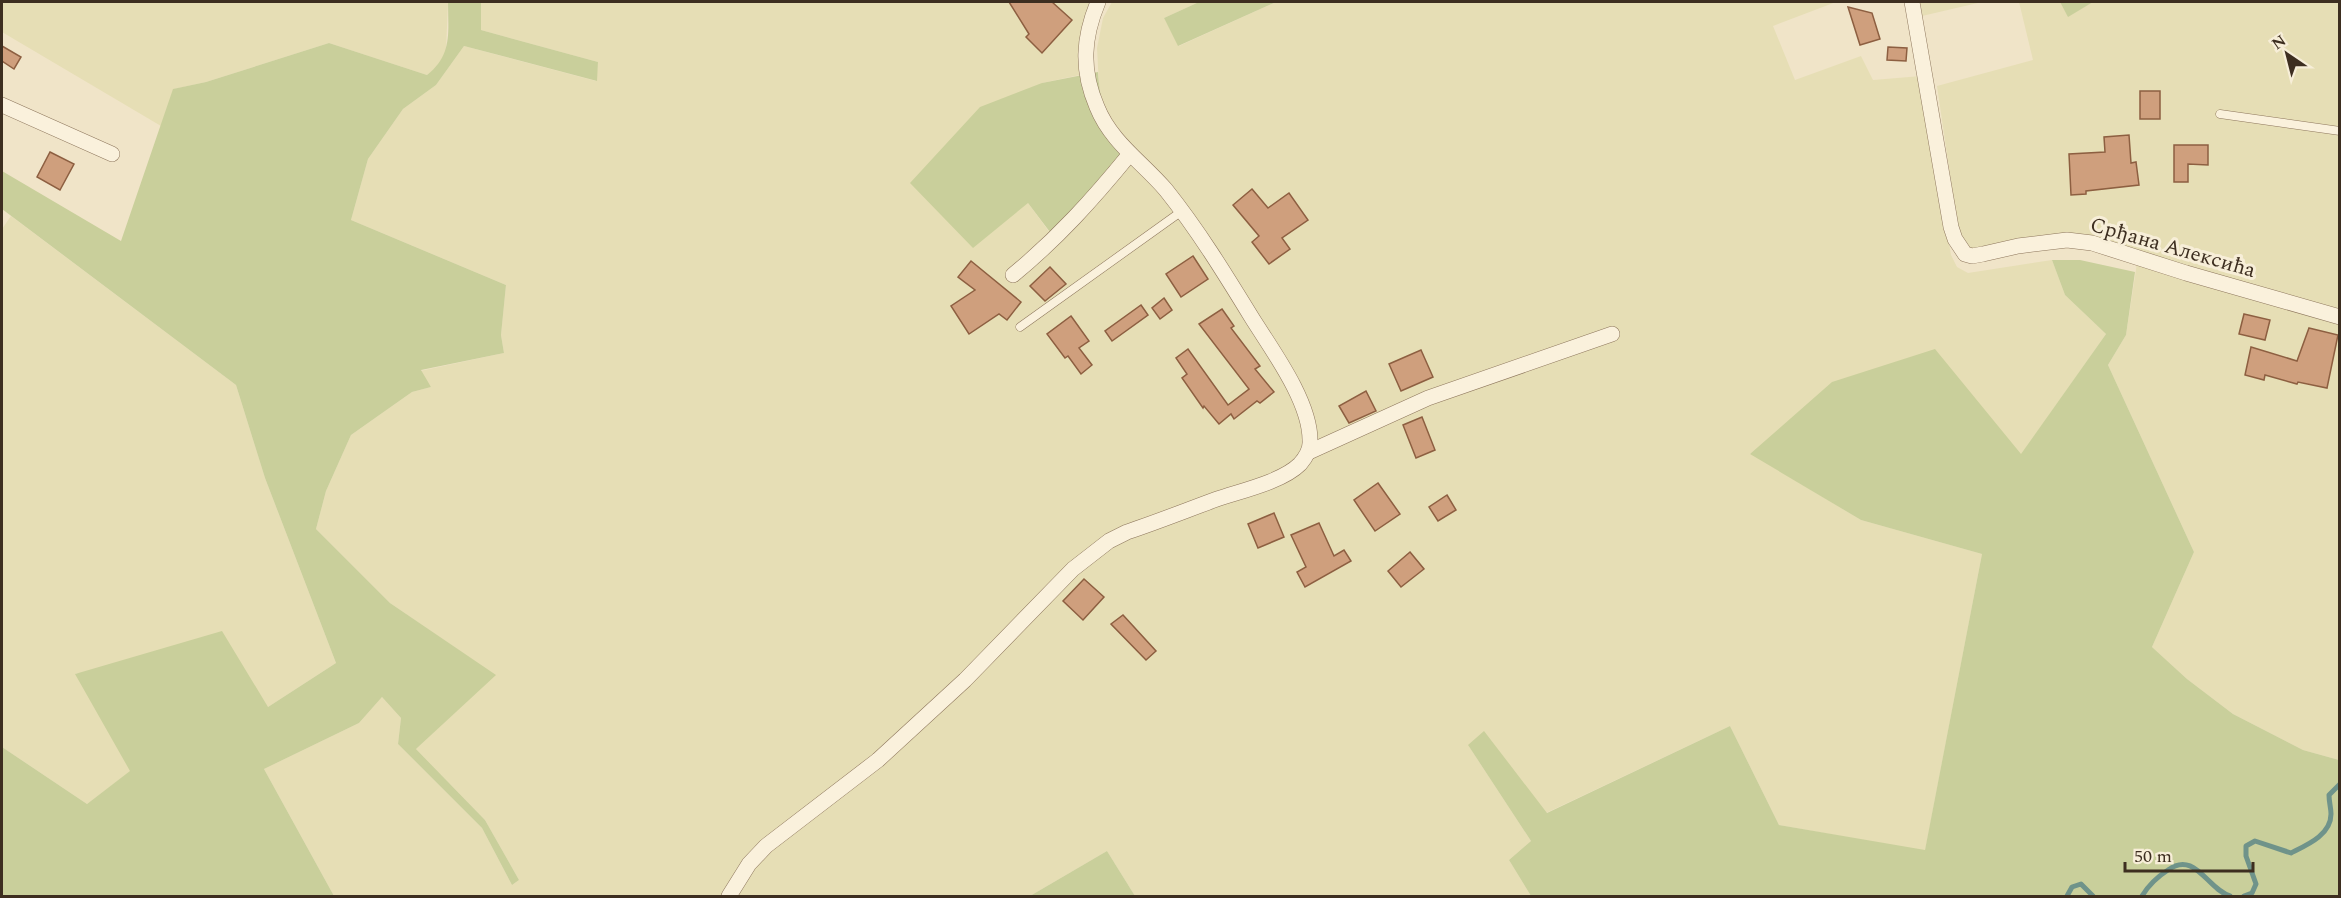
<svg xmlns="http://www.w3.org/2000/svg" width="2341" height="898" viewBox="0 0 2341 898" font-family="Spectral,serif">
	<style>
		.farmland { fill: #e6deb5 }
		.green { fill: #c9cf9b }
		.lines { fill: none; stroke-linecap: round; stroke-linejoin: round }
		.stream { stroke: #6f938a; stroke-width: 5 }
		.building { fill: #cf9f7d; stroke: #8d5f41; stroke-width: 1.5 }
		.lane-casing { stroke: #8d765c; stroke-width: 9 }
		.street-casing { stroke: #8d765c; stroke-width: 16 }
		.lane { stroke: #faf1dc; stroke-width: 8 }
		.street { stroke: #faf1dc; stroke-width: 15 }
		.labels { text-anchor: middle; stroke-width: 6; stroke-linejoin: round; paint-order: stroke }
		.street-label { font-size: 21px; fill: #3d2e20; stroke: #f7eed8 }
	</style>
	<rect width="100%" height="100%" fill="#f0e4c8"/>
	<!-- farmland -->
	<g class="farmland">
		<polygon points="2,2 448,2 446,51 438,66 427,75 329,43 206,82 174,89 161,126 2,32"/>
		<polygon points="481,2 1099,2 1084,74 1042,83 1028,203 1058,244 1105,113 1099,85 1097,48 1103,18 1112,2 1199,2 1164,18 1179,46 1276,2 1836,2 1773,26 1795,80 1861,56 1873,80 1921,76 1951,255 1957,267 1968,273 2052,260 2065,295 2106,334 2021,455 1750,453 1861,520 1982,554 1925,851 1779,825 1730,726 1546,813 1468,745 1531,841 1509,860 1531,896 1135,896 1107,851 1030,896 334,896 264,769 359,723 382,697 401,718 398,744 482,828 512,885 519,880 485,820 416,749 495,675 390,603 316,529 326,491 351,435 412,392 431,387 420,371 504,353 501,335 506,285 351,220 368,159 403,109 436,85 464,46 596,81 598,62 481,30"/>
		<polygon points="1919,2 1982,2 1922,16"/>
		<polygon points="2019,2 2060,2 2068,16 2093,2 2339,2 2339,760 2303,750 2233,714 2187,679 2152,647 2194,552 2108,365 2126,335 2137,263 2081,245 1966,256 1958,229 1937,86 2033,60"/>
		<polygon points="11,216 236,385 265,478 336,663 268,707 76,673 131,771 87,804 2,747 2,229"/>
	</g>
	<!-- green -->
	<g class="green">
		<path d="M448,2H481V30L598,62L597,81L464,46L436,85L403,109L368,159L351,220L506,285L501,335L504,353L421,370L431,387L412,392L351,435L326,491L316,529L390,603L496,675L416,749L485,820L519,880L512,885L482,828L398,744L401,718L382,697L359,723L264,769L334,896H2V747L87,804L130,771L75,674L222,631L268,707L336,663L265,478L236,385L2,209V171L121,241L173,89L206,82L329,43L427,75C453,55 448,31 448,2Z"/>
		<polygon points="1199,2 1276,2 1178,46 1164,18"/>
		<polygon points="2060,2 2093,2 2068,17"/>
		<path d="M1098,72C1100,111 1112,124 1133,154L1059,244L1028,203L973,248L910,183L980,107L1042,83Z"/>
		<polygon points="2052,260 2080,260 2135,272 2126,335 2108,365 2194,552 2152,647 2187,679 2233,714 2303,750 2339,760 2339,896 1531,896 1509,860 1531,841 1468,745 1484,731 1547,813 1730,726 1779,825 1925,850 1982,554 1861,520 1750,454 1832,382 1935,349 2021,454 2106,334 2065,295"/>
		<polygon points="1107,851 1135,896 1030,896"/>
	</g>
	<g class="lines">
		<!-- stream -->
		<g class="stream">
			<polyline points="2067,896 2072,887 2081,884 2093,896"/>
			<path d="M2142,896C2148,886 2157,877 2168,870C2195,850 2207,889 2230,896"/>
			<path d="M2244,896L2252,893L2256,884L2246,856V846L2255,841L2291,853C2307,845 2331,835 2331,814C2331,808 2329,802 2329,795L2340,784"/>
		</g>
	</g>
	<!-- building -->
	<g class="building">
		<polygon points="1009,2 1052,2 1072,20 1042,53 1026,37 1029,34"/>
		<polygon points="1848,7 1872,13 1880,39 1860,45"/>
		<polygon points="2,46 21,57 14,69 2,61"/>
		<polygon points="1888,47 1907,48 1906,61 1887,60"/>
		<rect x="2140" y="91" width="20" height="28"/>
		<polygon points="2129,135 2131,163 2136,162 2139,185 2086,191 2086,194 2071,195 2069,154 2105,152 2104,137"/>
		<polygon points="2174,145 2208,145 2208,165 2188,164 2188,182 2174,182"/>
		<polygon points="50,152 74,164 60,190 37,177"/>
		<polygon points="1252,189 1268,208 1289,193 1308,220 1282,238 1290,249 1269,264 1252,242 1259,236 1233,205"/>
		<polygon points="1193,256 1208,279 1181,297 1166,274"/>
		<polygon points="971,261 1021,302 1007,320 999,314 969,334 951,306 975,290 958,277"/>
		<polygon points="1050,267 1066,284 1045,301 1030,286"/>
		<polygon points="1164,298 1172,310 1160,319 1152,308"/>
		<polygon points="1141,305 1148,315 1112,341 1105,331"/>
		<polygon points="1222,309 1234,326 1231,328 1260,366 1255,369 1274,392 1260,403 1257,401 1234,419 1231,414 1219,424 1204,406 1203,408 1182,378 1187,374 1176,358 1188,349 1228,405 1249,389 1199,324"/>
		<polygon points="2244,314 2270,320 2265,340 2239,334"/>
		<polygon points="1071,316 1089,341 1079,348 1092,365 1081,374 1068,356 1065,358 1047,334"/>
		<polygon points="2309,328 2338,335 2327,388 2298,382 2297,384 2265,375 2264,380 2245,375 2251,347 2297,361"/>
		<polygon points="1421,350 1433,377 1401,391 1389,364"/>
		<polygon points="1366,391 1376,411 1349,423 1339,406"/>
		<polygon points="1422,417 1435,450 1416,458 1403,425"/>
		<polygon points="1378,483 1400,514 1375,531 1354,500"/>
		<polygon points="1447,495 1456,510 1438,521 1429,507"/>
		<polygon points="1274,513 1284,537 1258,548 1248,524"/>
		<polygon points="1319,523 1334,556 1344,550 1351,561 1305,587 1297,572 1306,567 1291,535"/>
		<polygon points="1410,552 1424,569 1401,587 1388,571"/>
		<polygon points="1084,579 1104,597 1083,620 1063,601"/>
		<polygon points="1123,615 1156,651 1146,660 1111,624"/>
	</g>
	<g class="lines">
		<defs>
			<g id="lane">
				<polyline points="2220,114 2340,131"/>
				<polyline points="1020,327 1182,211"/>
			</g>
			<g id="street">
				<polyline points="1912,2 1951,227 1955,239 1965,254 1972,256 1983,254 2018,246 2067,240 2092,243 2186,273 2340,317"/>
				<polyline points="2,105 112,154"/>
				<path d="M1013,275C1058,238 1093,199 1129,155"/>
				<polyline points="1309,452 1428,398 1612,334"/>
				<path d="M729,896L749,864L766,846L878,760L965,680L1073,569L1109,541L1127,532C1157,522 1187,510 1217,499C1240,491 1282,482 1300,464C1306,457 1311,449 1310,440C1310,401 1272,350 1252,318C1225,274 1198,230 1166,190C1142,162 1111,142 1097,107C1081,70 1083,38 1098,2"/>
			</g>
		</defs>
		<!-- lane casing -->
		<use href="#lane" class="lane-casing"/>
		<!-- street casing -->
		<use href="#street" class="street-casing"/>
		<!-- lane -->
		<use href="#lane" class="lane"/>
		<!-- street -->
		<use href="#street" class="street"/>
	</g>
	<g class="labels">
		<!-- street labels -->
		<g class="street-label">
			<text transform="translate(2173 247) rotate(16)" y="7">Срђана Алексића</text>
		</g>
	</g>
	<!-- border -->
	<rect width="2341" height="898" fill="none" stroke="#3d2e20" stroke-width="6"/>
	<!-- north arrow -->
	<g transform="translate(2287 54) rotate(325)" stroke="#f7eed8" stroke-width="4.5" paint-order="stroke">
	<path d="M0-4.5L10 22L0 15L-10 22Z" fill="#3d2e20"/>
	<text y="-9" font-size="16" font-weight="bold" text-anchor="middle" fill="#3d2e20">N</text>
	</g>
	<!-- scale -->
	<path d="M2125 862v9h128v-9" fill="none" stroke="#3d2e20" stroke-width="3"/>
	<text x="2134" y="862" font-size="18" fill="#3d2e20" stroke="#f7eed8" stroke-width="4.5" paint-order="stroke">50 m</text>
</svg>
